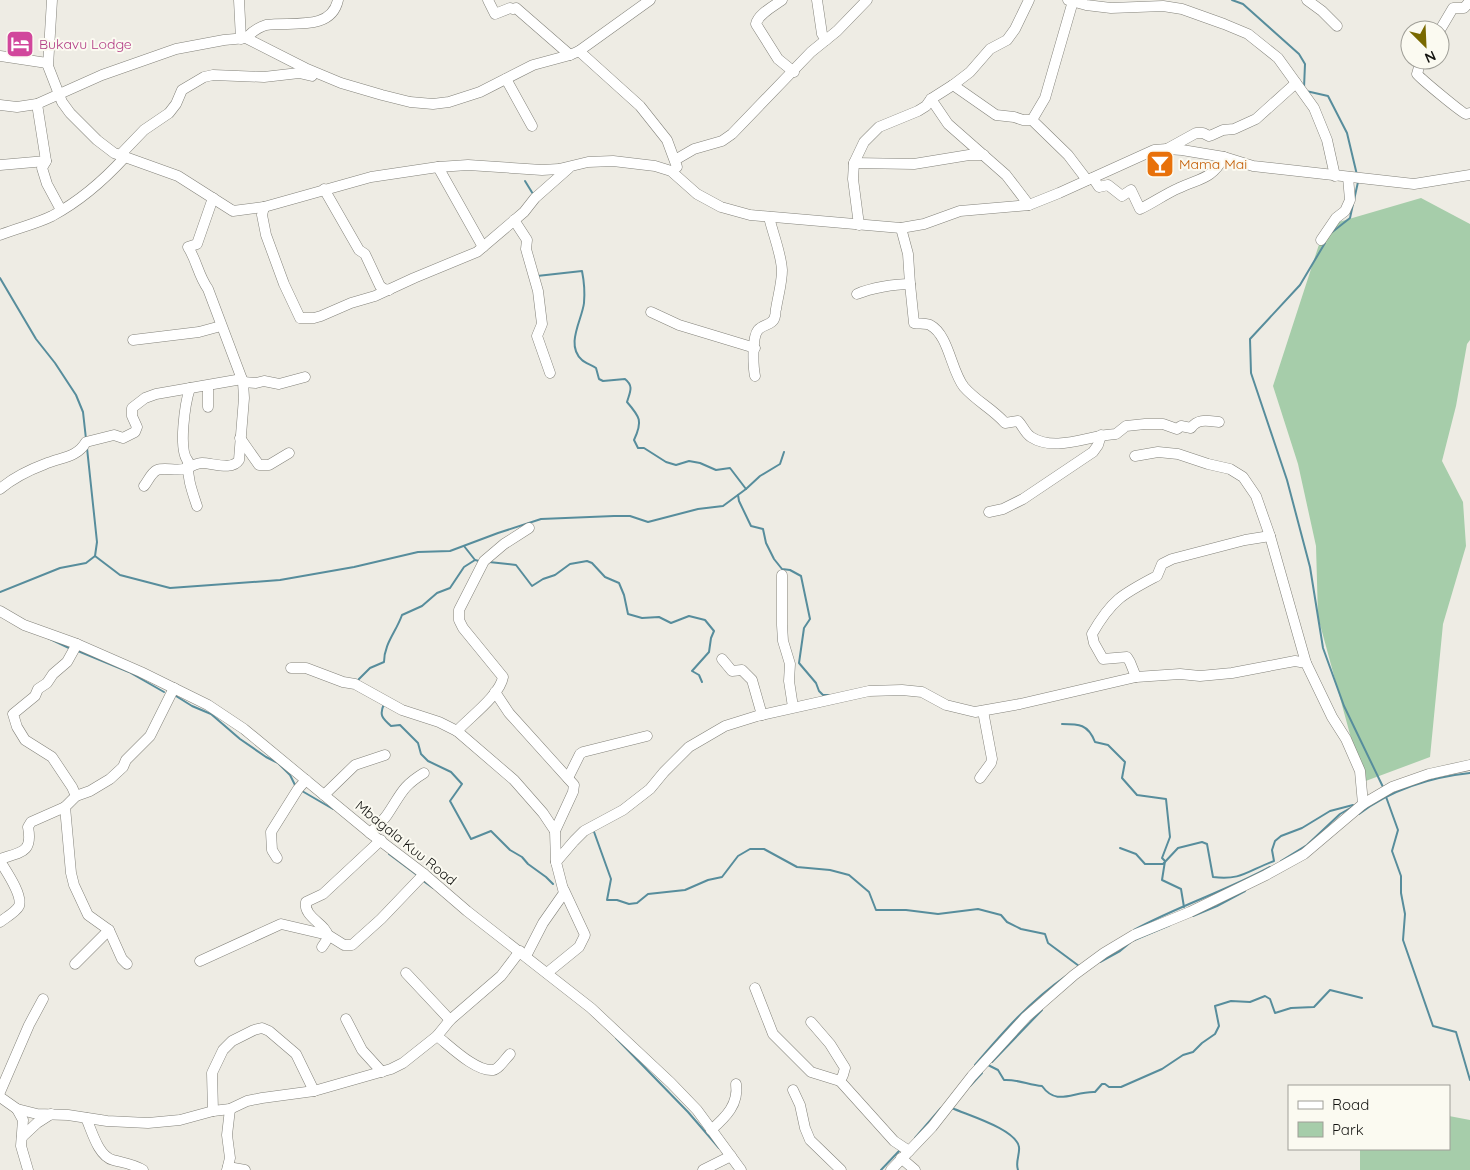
<svg xmlns="http://www.w3.org/2000/svg" width="1470" height="1170" viewBox="0 0 1470 1170" font-family="Quicksand,sans-serif">
	<style>
		.green { fill: #a6cdaa }
		.lines { fill: none; stroke-linecap: round; stroke-linejoin: round }
		.stream { stroke: #578d9c; stroke-width: 2 }
		.minor-casing { stroke: #83827a; stroke-width: 11 }
		.minor { stroke: #fff; stroke-width: 10 }
		.labels { text-anchor: middle; stroke-width: 4; stroke-linejoin: round; paint-order: stroke }
		.hotel-label { font-size: 14px; fill: #b23c85; stroke: #fbfaf1; text-anchor: start }
		.food-label { font-size: 14px; fill: #c56008; stroke: #fbfaf1; text-anchor: start }
		.street-label { font-size: 14px; fill: #141411; stroke: #fbfaf1 }
	</style>
	<rect width="100%" height="100%" fill="#eeece4"/>
	<!-- green -->
	<g class="green">
		<polygon points="1421,198 1470,224 1470,340 1467,344 1456,406 1442,461 1463,502 1466,546 1443,624 1430,757 1363,782 1318,617 1316,546 1298,464 1273,386 1325,226"/>
		<polygon points="1449,1116 1470,1120 1470,1170 1360,1170 1360,1149 1449,1149"/>
	</g>
	<g class="lines">
		<!-- stream -->
		<g class="stream">
			<polyline points="1232,0 1243,4 1299,54 1305,64 1304,88"/>
			<polyline points="1306,91 1328,96 1347,133 1357,175"/>
			<polyline points="525,181 533,194"/>
			<polyline points="1354,200 1358,182"/>
			<polyline points="1331,233 1350,218 1353,204"/>
			<polyline points="1325,243 1300,285 1250,339 1251,373 1287,480 1310,567 1323,648 1344,706 1383,787"/>
			<path d="M537,276L582,271C584,281 585,292 584,303C582,320 565,345 582,360C585,363 592,365 596,368L599,379L603,381L625,379C634,386 630,392 627,402C640,417 643,421 634,440L638,448H644L666,462L676,465L689,461L700,463L716,470L730,468L746,489"/>
			<polyline points="0,278 36,339 55,363 76,395 83,412 86,439"/>
			<polyline points="87,448 97,542 95,556 120,575 170,588 280,580 354,567 418,552 450,551 498,533 541,519 614,516 630,516 648,522 698,509 723,506 746,489 760,476 780,464 784,452"/>
			<polyline points="738,495 739,501 751,526 763,529 766,543 774,559 782,569 790,570 801,576 810,619 804,628 799,663 816,683 819,691 823,695 829,695"/>
			<polyline points="464,546 475,560 479,561"/>
			<polyline points="489,562 516,565 532,586 543,579 555,575 570,564 587,561 592,563 605,577 619,583 624,595 628,614 642,618 659,617 671,623 689,616 705,620 714,631 711,638 709,652 692,671 699,675 702,682"/>
			<polyline points="0,592 60,568 86,563 95,556"/>
			<polyline points="48,638 71,649"/>
			<polyline points="78,651 129,672 164,692"/>
			<path d="M357,681L370,668L384,662C384,644 396,632 402,615L422,606L437,593L450,588L464,567L475,560"/>
			<polyline points="176,696 192,706 211,714 240,739 266,757 278,763 290,775 295,785"/>
			<path d="M384,704C379,715 382,718 391,726L400,725L418,743L421,754L428,761L451,772L462,784L450,801L471,839L491,831L510,850L522,857L528,864L546,877L553,884"/>
			<path d="M1062,724C1079,724 1088,724 1095,742L1108,745L1125,762L1122,778L1137,795L1166,799L1170,837L1162,858L1165,861L1162,880L1181,889L1184,907"/>
			<polyline points="302,791 333,809"/>
			<polyline points="1385,794 1398,830 1392,851 1401,876 1401,893 1405,914 1403,940 1433,1026 1456,1032 1470,1080"/>
			<path d="M1359,814C1390,790 1431,777 1470,773"/>
			<polyline points="593,829 611,879 607,900 617,900 629,904 637,903 648,894 685,890 708,880 722,877 738,856 750,849 764,849 797,867 830,870 849,875 869,892 876,910 906,910 938,914 978,909 1001,915 1007,922 1021,929 1045,934 1048,943 1079,966"/>
			<path d="M1120,848L1136,854L1145,864H1163L1178,848L1202,842L1207,844L1213,877C1241,881 1249,870 1274,861L1272,850L1275,841L1281,836L1302,828L1330,811L1353,805"/>
			<polyline points="389,854 417,875"/>
			<polyline points="1281,861 1307,845 1340,814 1354,806"/>
			<polyline points="422,880 433,888"/>
			<polyline points="1193,916 1217,906 1245,891"/>
			<path d="M1134,930C1178,906 1226,891 1270,867"/>
			<polyline points="1100,962 1120,951 1132,941 1170,925"/>
			<polyline points="616,1038 688,1112 719,1148"/>
			<polyline points="992,1062 1042,1010"/>
			<path d="M975,1065C1003,1032 1030,1001 1066,976"/>
			<path d="M988,1065L998,1070L1004,1080C1017,1079 1029,1085 1042,1086C1057,1107 1073,1091 1095,1092L1102,1084H1105L1109,1087H1121L1162,1069L1183,1055L1193,1052L1202,1043L1215,1034L1219,1026L1215,1006L1231,1001L1250,1002L1265,996L1270,999L1275,1013L1291,1008L1314,1007L1330,990L1362,998"/>
			<polyline points="970,1086 982,1073"/>
			<path d="M952,1108C967,1115 1016,1129 1019,1147C1020,1155 1015,1162 1018,1170"/>
			<polyline points="915,1138 941,1108"/>
			<polyline points="881,1170 899,1151"/>
		</g>
		<defs>
			<g id="minor">
				<polyline points="52,0 48,66 62,102 70,113 97,140 114,153 178,176 233,211 264,207 371,177 438,167 468,165 542,170 559,169 588,162 613,161 655,166 671,171 697,194 721,207 750,215 901,228 924,224 960,211 1029,205 1059,193 1154,150 1167,149 1182,150 1224,157 1253,166 1414,184 1470,175"/>
				<polyline points="239,0 241,39"/>
				<polyline points="488,0 495,14 510,8 513,9 516,8 570,55"/>
				<path d="M782,0C774,6 758,14 756,24L778,59L794,72"/>
				<polyline points="817,0 822,34 826,40"/>
				<polyline points="1068,0 1086,5 1111,8 1163,6 1182,9 1224,24 1248,34 1278,58 1314,108 1327,140 1335,176"/>
				<polyline points="1307,0 1322,11 1337,26"/>
				<polyline points="1440,30 1453,8 1464,8 1470,1"/>
				<path d="M246,38C251,33 259,27 266,25C291,21 331,32 338,0"/>
				<polyline points="579,51 640,106 667,140 677,167"/>
				<polyline points="0,56 47,63"/>
				<path d="M1421,60L1417,74C1421,79 1462,113 1466,114C1467,114 1469,113 1470,113"/>
				<polyline points="506,79 532,126"/>
				<polyline points="953,85 996,115 1014,117 1023,120 1032,120 1068,155 1087,180"/>
				<polyline points="931,99 948,124 1006,175 1029,205"/>
				<polyline points="37,104 46,161 42,168 47,184 61,210"/>
				<polyline points="0,105 17,107 37,104 102,75 176,49 224,40 246,38 305,68 341,83 382,95 410,102 433,104 449,102 480,92 533,65 570,55 579,51 650,0"/>
				<polyline points="1032,120 1045,98 1073,1"/>
				<polyline points="1167,149 1196,133 1203,133 1209,136 1212,135 1223,130 1234,129 1256,119 1296,83"/>
				<polyline points="120,155 144,130 169,113 176,104 182,90 204,77 213,75 264,77 299,73 312,76"/>
				<polyline points="675,160 694,149 722,141 732,134 811,52 837,31 867,0"/>
				<polyline points="854,163 914,164 969,155 984,155"/>
				<polyline points="0,165 46,161"/>
				<polyline points="438,167 483,247"/>
				<path d="M1093,178L1099,187L1108,185L1122,196L1131,190L1140,209C1153,203 1165,194 1179,188C1200,178 1211,180 1224,157"/>
				<polyline points="324,189 359,250 365,254 380,286 384,289 389,290"/>
				<polyline points="264,207 262,215 266,235 284,284 300,318 314,318 321,316 351,303 375,296 414,278 477,252 524,212 535,198 569,168"/>
				<polyline points="514,220 527,240 526,249 538,291 542,324 537,336 550,373"/>
				<polyline points="859,225 853,179 854,163 864,142 879,127 918,111 926,106 931,99 953,85 970,72 990,49 1007,40 1015,29 1029,0"/>
				<path d="M0,235C17,228 36,224 52,216C80,201 104,180 125,157"/>
				<polyline points="1321,240 1336,218 1345,211 1350,200 1348,177"/>
				<path d="M910,284L914,323C919,324 926,323 930,325C949,335 951,371 964,387C976,401 993,409 1005,423L1018,421C1023,426 1025,433 1031,437C1056,453 1089,435 1116,434L1126,426L1145,424H1163L1177,429L1181,426L1191,428C1198,418 1208,421 1219,422"/>
				<path d="M857,294C871,288 894,284 910,284L908,254L901,228"/>
				<polyline points="651,312 679,325 755,348"/>
				<polyline points="133,340 199,332 221,326"/>
				<path d="M755,376C753,366 752,337 758,330C763,324 774,325 775,316C776,314 775,311 776,309C778,296 782,283 782,270C781,253 773,234 769,217"/>
				<polyline points="243,382 256,383 264,381 279,384 305,377"/>
				<path d="M190,388C185,403 178,450 188,461C187,478 192,491 197,506"/>
				<polyline points="208,407 208,386"/>
				<polyline points="240,438 259,465 269,465 289,453"/>
				<polyline points="1135,456 1158,452 1178,454 1208,464 1230,469 1243,477 1256,496 1270,536 1306,663"/>
				<path d="M144,486C148,481 151,473 157,470C164,467 175,471 184,469C190,468 195,463 202,463C213,463 232,471 239,460L244,398L243,382L208,289C198,275 197,261 188,247L197,244L213,198"/>
				<path d="M0,489C13,478 29,470 45,464C61,457 77,458 86,442L114,435L123,438L135,432L137,427L132,416V408L145,398L156,394L242,379"/>
				<polyline points="989,512 1003,509 1023,499 1093,452 1098,445 1101,435"/>
				<path d="M529,528L504,544L484,561L459,610V620L463,628L503,677C500,695 470,717 457,731L514,780L543,813L555,831"/>
				<polyline points="782,575 782,625 783,641 790,664 789,681 793,707"/>
				<polyline points="0,611 24,625 77,644 141,672 208,705 244,729 370,833 424,874 467,911 591,1008 671,1083 697,1110 741,1170"/>
				<polyline points="722,659 732,671 742,670 752,680 762,715"/>
				<polyline points="291,668 306,668 343,682 355,684 402,710 439,722 457,731"/>
				<path d="M1136,677L1130,662L1127,657L1103,659L1094,643L1092,634C1112,599 1123,594 1157,576L1162,564L1172,559L1245,540L1270,536"/>
				<polyline points="495,692 509,713 574,785 573,792 555,831 556,862"/>
				<polyline points="568,778 580,754 583,752 647,736"/>
				<polyline points="980,778 991,763 992,759 983,711"/>
				<polyline points="324,795 355,765 385,755"/>
				<polyline points="76,796 72,787 52,757 25,740 17,727 13,714 35,696 38,689 47,683 53,674 67,662 77,644"/>
				<path d="M370,833C376,827 382,822 387,815C401,795 401,787 424,773"/>
				<polyline points="277,858 272,850 271,832 298,789 306,780"/>
				<path d="M0,859C21,852 33,853 28,827L31,822L65,807"/>
				<path d="M0,861C6,871 23,895 19,906C16,912 5,918 0,922"/>
				<path d="M322,947C324,944 328,939 328,936C326,924 303,917 306,902L323,894L381,840"/>
				<polyline points="526,956 543,923 564,893 556,862 574,841 584,831 623,810 650,789 664,772 689,747 725,726 757,716 869,691 902,690 922,692 946,705 975,712 1020,704 1136,677 1180,674 1200,676 1232,673 1295,661 1306,663 1332,717 1346,739 1360,771 1363,804"/>
				<polyline points="200,961 281,924 328,935 344,945 352,945 381,919 424,874"/>
				<polyline points="75,964 109,930"/>
				<polyline points="127,964 122,959 109,930 88,915 74,885 71,873 65,807 76,796 90,791 110,779 123,767 126,760 150,736 174,688"/>
				<polyline points="406,973 450,1020"/>
				<polyline points="547,973 579,947 585,935 564,890"/>
				<polyline points="755,988 773,1034 811,1072 840,1081 894,1141 909,1151"/>
				<polyline points="346,1019 362,1050 382,1072"/>
				<polyline points="811,1022 830,1044 845,1068 843,1075 840,1081"/>
				<path d="M437,1036C450,1046 476,1072 493,1070C499,1069 505,1059 510,1054"/>
				<polyline points="793,1090 800,1105 805,1128 810,1140 841,1170"/>
				<polyline points="0,1092 29,1025 43,999"/>
				<polyline points="0,1097 17,1109 37,1114 68,1115 107,1121 148,1123 180,1120 213,1111 230,1109 247,1101 262,1098 314,1091 391,1069 403,1063 437,1036 450,1020 501,976 520,951"/>
				<polyline points="17,1109 23,1120 21,1146 28,1170"/>
				<polyline points="213,1111 212,1073 223,1050 232,1041 254,1030 262,1028 269,1031 296,1054 314,1091"/>
				<path d="M86,1118C92,1131 98,1156 113,1160C124,1163 134,1164 143,1170"/>
				<path d="M711,1130C726,1117 739,1104 736,1084"/>
				<polyline points="22,1137 37,1123 51,1114"/>
				<polyline points="901,1158 915,1170"/>
				<polyline points="228,1167 245,1170"/>
				<polyline points="227,1170 230,1158 227,1135 230,1109"/>
				<polyline points="703,1170 731,1156"/>
				<polyline points="891,1170 932,1127 972,1076 1026,1017 1074,975 1104,953 1134,935 1190,912 1266,875 1304,854 1363,804 1392,787 1429,774 1470,765"/>
			</g>
		</defs>
		<!-- minor casing -->
		<use href="#minor" class="minor-casing"/>
		<!-- minor -->
		<use href="#minor" class="minor"/>
	</g>
	<!-- icons -->
	<defs>
		<symbol id="hotel-square" viewBox="-11 -11 22 22"><rect x="-9" y="-9" width="18" height="18" rx="4" fill="#d1479c" stroke="#fbfaf1"/><path d="M-6-4.5h1.5V1H6V5H4.5V3h-9V5H-6ZM-4 0a1.8 1.8 0 1 1 3.6 0ZM.5 0V-2.5h3Q6-2.5 6 0Z" fill="#fff"/></symbol>
		<symbol id="bar-square" viewBox="-11 -11 22 22"><rect x="-9" y="-9" width="18" height="18" rx="4" fill="#e8710a" stroke="#fbfaf1"/><path d="M-6-5H6L.8 .8V4.5H3.5V6h-7V4.5H-.8V.8Z" fill="#fff"/></symbol>
	</defs>
	<g fill-rule="evenodd">
		<use href="#hotel-square" x="4" y="28" width="32" height="32"/>
		<use href="#bar-square" x="1144" y="148" width="32" height="32"/>
	</g>
	<g class="labels">
		<!-- hotel labels -->
		<g class="hotel-label">
			<text x="39" y="49">Bukavu Lodge</text>
		</g>
		<!-- food labels -->
		<g class="food-label">
			<text x="1179" y="169">Mama Mai</text>
		</g>
		<!-- street labels -->
		<g class="street-label">
			<text transform="translate(406 843) rotate(39)" y="5">Mbagala Kuu Road</text>
		</g>
	</g>
	<!-- legend -->
	<rect x="1288" y="1085" width="162" height="65" fill="#fbfaf1" stroke="#9f9e97"/>
	<rect x="1298" y="1101" width="25" height="8" fill="#ffffff" stroke="#9f9e97"/>
	<text x="1332" y="1110" font-size="15" fill="#141411">Road</text>
	<rect x="1298" y="1122" width="25" height="15" fill="#a6cdaa" stroke="#9f9e97"/>
	<text x="1332" y="1135" font-size="15" fill="#141411">Park</text>
	<!-- north arrow -->
	<g transform="translate(1425 45) rotate(156)"><circle r="24" fill="#fbfaf1" stroke="#9f9e97"/>
	<path d="M0-4L9 19L0 12L-9 19Z" fill="#796900"/>
	<text y="-8" font-size="14" font-weight="bold" text-anchor="middle" fill="#141411">N</text>
	</g>
</svg>
